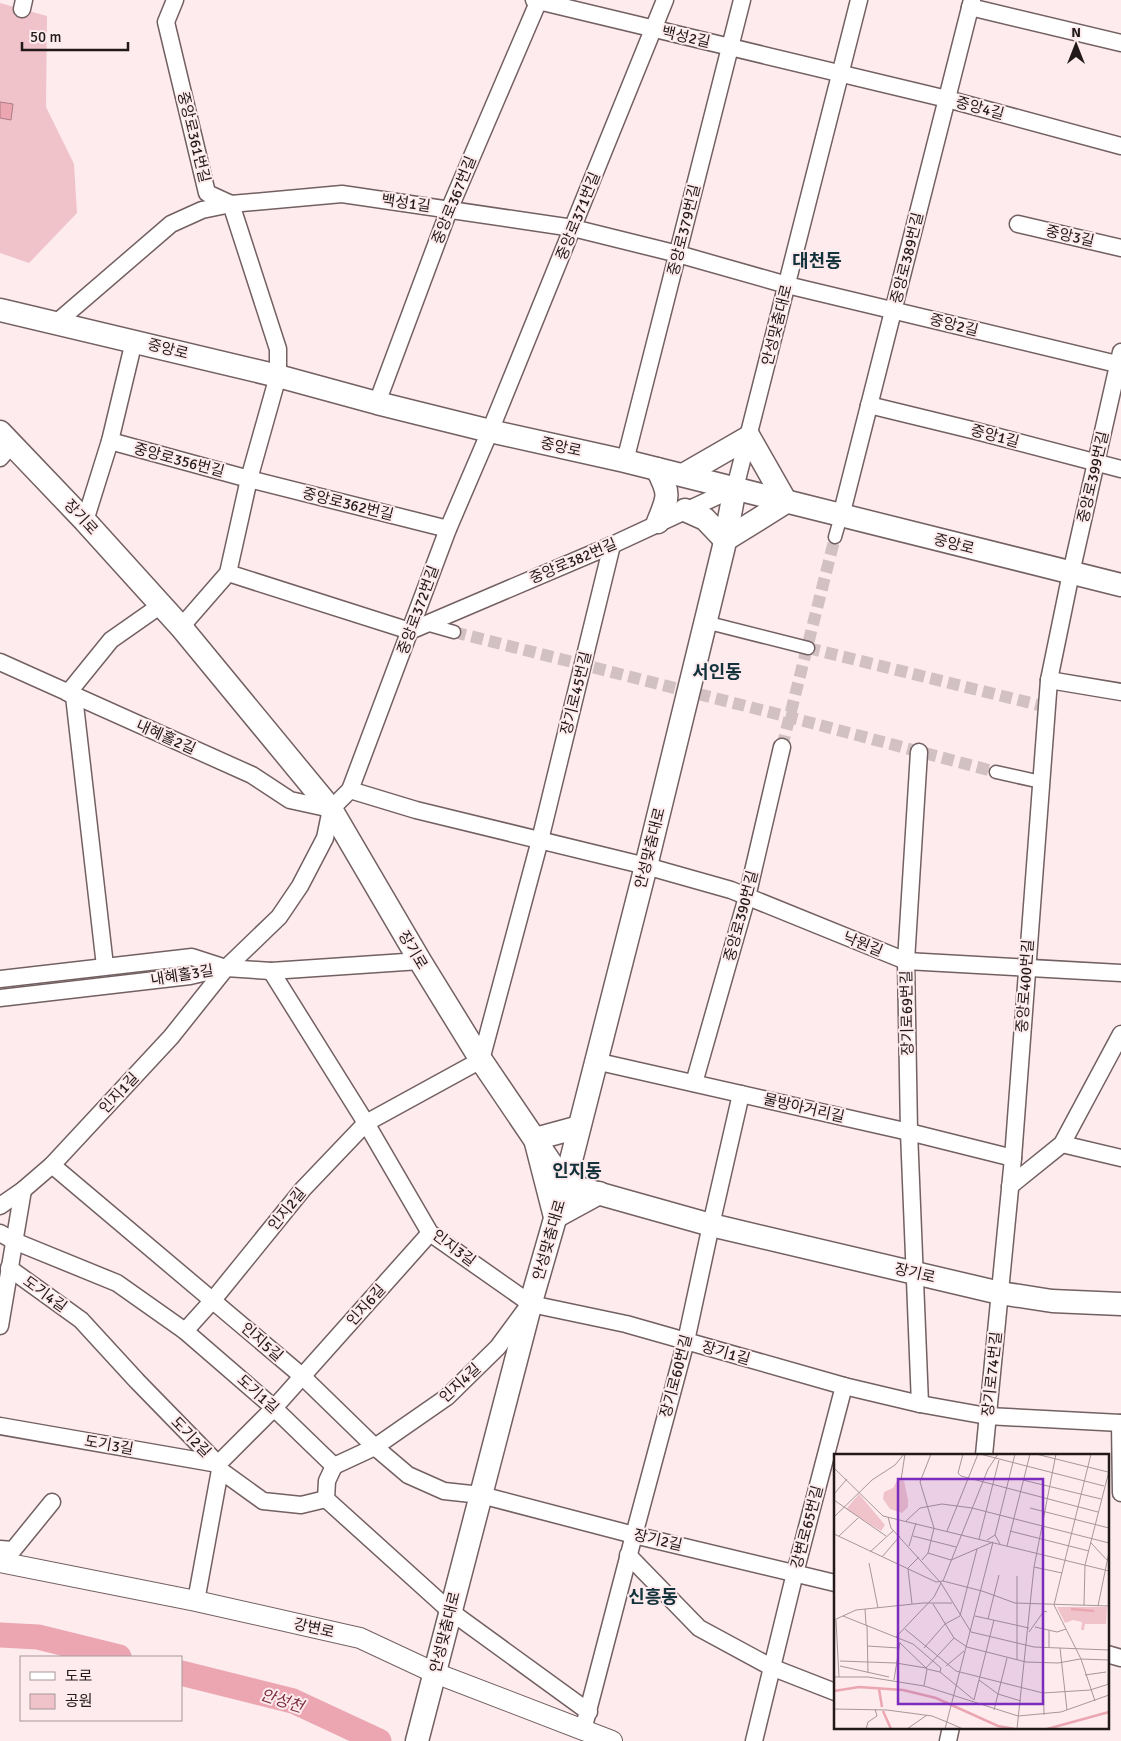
<svg xmlns="http://www.w3.org/2000/svg" width="1121" height="1741" viewBox="0 0 1121 1741" font-family="Signika,'Noto Sans KR',sans-serif">
	<style>
		.green { fill: #f0c3ca }
		.water { fill: #eba6b2; stroke: #ae7c84 }
		.lines { fill: none; stroke-linecap: round; stroke-linejoin: round }
		.river { stroke: #eba6b2; stroke-width: 25 }
		.pedestrian-tunnel { stroke: #d2c1c3; stroke-width: 12; stroke-dasharray: 12 6; stroke-linecap: butt }
		.pedestrian-casing { stroke: #736062; stroke-width: 15 }
		.minor-casing { stroke: #736062; stroke-width: 19 }
		.tertiary-casing { stroke: #736062; stroke-width: 22 }
		.secondary-casing { stroke: #736062; stroke-width: 25 }
		.pedestrian { stroke: #fff; stroke-width: 12 }
		.minor { stroke: #fff; stroke-width: 16 }
		.tertiary { stroke: #fff; stroke-width: 20 }
		.secondary { stroke: #fff; stroke-width: 22 }
		.labels { text-anchor: middle; stroke-width: 4; stroke-linejoin: round; paint-order: stroke }
		.street-label { font-size: 15px; fill: #21191a; stroke: #feebed }
		.water-label { font-size: 16px; font-style: italic; fill: #7d2d41; stroke: #feebed }
		.quarter-label { font-size: 18px; font-weight: bold; fill: #13323c; stroke: #feebed }
		.inset-river { fill: none; stroke: #eba6b2; stroke-width: 2.5 }
		.inset-road { fill: none; stroke: #a69799; stroke-width: 1 }
		.view { fill: #7b2cbf; fill-opacity: 0.15; stroke: #7b2cbf; stroke-width: 2.5 }
		.inset-edge { fill: none; stroke: #21191a; stroke-width: 2.5 }
	</style>
	<rect width="100%" height="100%" fill="#feebed"/>
	<!-- green -->
	<polygon class="green" points="0,3 47,16 46,107 74,164 77,213 29,263 0,253"/>
	<!-- water -->
	<polygon class="water" points="0,102 13,104 11,120 0,118"/>
	<g class="lines">
		<!-- river -->
		<g class="river">
			<polyline points="0,1635 38,1637 119,1657"/>
			<polyline points="181,1673 293,1701 379,1741"/>
		</g>
		<!-- pedestrian-tunnel -->
		<g class="pedestrian-tunnel">
			<polyline points="454,632 789,717 996,772"/>
			<polyline points="808,648 1047,707"/>
			<polyline points="782,747 835,537"/>
		</g>
		<defs>
			<g id="pedestrian">
				<polyline points="835,537 841,516"/>
				<polyline points="705,622 808,648"/>
				<polyline points="426,624 454,632"/>
				<polyline points="996,772 1041,782"/>
			</g>
			<g id="minor">
				<polyline points="175,0 166,22 207,193 231,204 278,349 278,376 249,479 228,573 181,627"/>
				<polyline points="534,0 947,99 1121,146"/>
				<polyline points="970,7 1121,43"/>
				<polyline points="22,9 24,0"/>
				<polyline points="1018,224 1121,248"/>
				<polyline points="56,323 171,224 202,210 231,204 342,194 573,228 678,254 787,285 1121,365"/>
				<polyline points="377,403 449,210 539,0"/>
				<polyline points="869,405 976,431 1121,469"/>
				<polyline points="110,441 249,479 448,529"/>
				<polyline points="0,458 12,444"/>
				<polyline points="625,461 742,0"/>
				<polyline points="841,516 972,0"/>
				<polyline points="85,521 110,441 134,341"/>
				<polyline points="228,573 410,631 612,545 735,488 859,0"/>
				<polyline points="0,662 252,775 290,800 331,809"/>
				<polyline points="1049,680 1121,692"/>
				<polyline points="68,693 111,640 161,605"/>
				<polyline points="74,696 105,966"/>
				<polyline points="919,752 906,961 909,1132 920,1404"/>
				<polyline points="350,790 448,529 490,431 665,0"/>
				<polyline points="331,809 350,790 416,810 646,866 731,890 906,961 1121,973"/>
				<polyline points="271,971 366,1123 430,1233 531,1304 626,1324 844,1386 920,1404 987,1416 1121,1423"/>
				<polyline points="0,979 192,957 226,968 271,971 420,961"/>
				<polyline points="0,998 190,976 224,968"/>
				<polyline points="595,1061 909,1132 1013,1158"/>
				<polyline points="694,1083 747,897 782,747"/>
				<polyline points="1062,1144 1121,1158"/>
				<polyline points="52,1165 302,1376 375,1447 408,1475 444,1491 481,1495 634,1535 835,1583"/>
				<polyline points="1010,1186 1062,1144 1121,1034"/>
				<polyline points="0,1206 23,1190 52,1165 171,1037 226,968 279,917 300,886 325,838 331,809"/>
				<polyline points="0,1233 14,1241 117,1283 185,1331 274,1408 334,1466"/>
				<polyline points="9,1268 81,1320 137,1381 218,1464 220,1470 263,1501 301,1505 326,1499"/>
				<polyline points="0,1326 23,1190"/>
				<polyline points="185,1331 213,1300 303,1189 366,1123 481,1060 540,840 612,545"/>
				<polyline points="1120,1423 1121,1493"/>
				<polyline points="0,1426 218,1464"/>
				<polyline points="984,1455 1013,1158 1049,680 1071,573 1121,352"/>
				<polyline points="218,1464 274,1408 430,1233"/>
				<polyline points="334,1466 327,1481 326,1499 450,1611 589,1712"/>
				<polyline points="334,1466 375,1447 447,1397 498,1347 526,1309"/>
				<polyline points="0,1549 13,1550 52,1502"/>
				<polyline points="628,1555 699,1628 771,1667 835,1692"/>
				<polyline points="196,1601 220,1470"/>
				<polyline points="1107,1654 1121,1658"/>
				<polyline points="583,1730 634,1535 686,1341 711,1225 741,1094"/>
				<polyline points="754,1741 795,1573 844,1386"/>
				<polyline points="948,1741 951,1727"/>
			</g>
			<polyline id="tertiary" points="0,1562 196,1601 360,1638 435,1673 612,1741"/>
			<g id="secondary">
				<polyline points="0,310 278,376 377,403 490,431 625,461 1121,585"/>
				<polyline points="0,432 85,521 181,627 331,809 420,961 481,1060 565,1184 711,1225 1000,1293 1052,1301 1121,1304"/>
				<path d="M657,469C670,494 669,496 658,522"/>
				<polyline points="683,475 749,437 786,502 725,540 705,519 685,510"/>
				<polyline points="579,1127 535,1139 555,1217 599,1193"/>
				<polyline points="417,1741 533,1295 565,1184 646,866 724,546 735,488"/>
			</g>
		</defs>
		<!-- pedestrian casing -->
		<use href="#pedestrian" class="pedestrian-casing"/>
		<!-- minor casing -->
		<use href="#minor" class="minor-casing"/>
		<!-- tertiary casing -->
		<use href="#tertiary" class="tertiary-casing"/>
		<!-- secondary casing -->
		<use href="#secondary" class="secondary-casing"/>
		<!-- pedestrian -->
		<use href="#pedestrian" class="pedestrian"/>
		<!-- minor -->
		<use href="#minor" class="minor"/>
		<!-- tertiary -->
		<use href="#tertiary" class="tertiary"/>
		<!-- secondary -->
		<use href="#secondary" class="secondary"/>
	</g>
	<g class="labels">
		<!-- street labels -->
		<g class="street-label">
			<text transform="translate(686 37) rotate(13)" y="5">백성2길</text>
			<text transform="translate(980 108) rotate(15)" y="5">중앙4길</text>
			<text transform="translate(194 137) rotate(76)" y="5">중앙로361번길</text>
			<text transform="translate(454 200) rotate(-68)" y="5">중앙로367번길</text>
			<text transform="translate(406 203) rotate(8)" y="5">백성1길</text>
			<text transform="translate(578 216) rotate(-68)" y="5">중앙로371번길</text>
			<text transform="translate(684 230) rotate(-76)" y="5">중앙로379번길</text>
			<text transform="translate(1070 236) rotate(13)" y="5">중앙3길</text>
			<text transform="translate(907 258) rotate(-76)" y="5">중앙로389번길</text>
			<text transform="translate(777 325) rotate(-76)" y="5">안성맞춤대로</text>
			<text transform="translate(954 325) rotate(14)" y="5">중앙2길</text>
			<text transform="translate(168 349) rotate(14)" y="5">중앙로</text>
			<text transform="translate(995 436) rotate(15)" y="5">중앙1길</text>
			<text transform="translate(561 447) rotate(12)" y="5">중앙로</text>
			<text transform="translate(179 460) rotate(15)" y="5">중앙로356번길</text>
			<text transform="translate(1093 477) rotate(-77)" y="5">중앙로399번길</text>
			<text transform="translate(348 504) rotate(14)" y="5">중앙로362번길</text>
			<text transform="translate(81 517) rotate(47)" y="5">장기로</text>
			<text transform="translate(954 544) rotate(14)" y="5">중앙로</text>
			<text transform="translate(573 561) rotate(-23)" y="5">중앙로382번길</text>
			<text transform="translate(418 610) rotate(-70)" y="5">중앙로372번길</text>
			<text transform="translate(576 693) rotate(-76)" y="5">장기로45번길</text>
			<text transform="translate(166 737) rotate(24)" y="5">내혜홀2길</text>
			<text transform="translate(650 848) rotate(-76)" y="5">안성맞춤대로</text>
			<text transform="translate(741 916) rotate(-75)" y="5">중앙로390번길</text>
			<text transform="translate(863 944) rotate(22)" y="5">낙원길</text>
			<text transform="translate(413 950) rotate(59)" y="5">장기로</text>
			<text transform="translate(182 975) rotate(-9)" y="5">내혜홀3길</text>
			<text transform="translate(1025 986) rotate(-86)" y="5">중앙로400번길</text>
			<text transform="translate(907 1013) rotate(-91)" y="5">장기로69번길</text>
			<text transform="translate(119 1093) rotate(-47)" y="5">인지1길</text>
			<text transform="translate(804 1108) rotate(13)" y="5">물방아거리길</text>
			<text transform="translate(287 1209) rotate(-51)" y="5">인지2길</text>
			<text transform="translate(549 1240) rotate(-74)" y="5">안성맞춤대로</text>
			<text transform="translate(454 1248) rotate(37)" y="5">인지3길</text>
			<text transform="translate(915 1273) rotate(13)" y="5">장기로</text>
			<text transform="translate(45 1294) rotate(36)" y="5">도기4길</text>
			<text transform="translate(366 1305) rotate(-48)" y="5">인지6길</text>
			<text transform="translate(262 1342) rotate(41)" y="5">인지5길</text>
			<text transform="translate(726 1353) rotate(16)" y="5">장기1길</text>
			<text transform="translate(992 1374) rotate(-84)" y="5">장기로74번길</text>
			<text transform="translate(676 1376) rotate(-75)" y="5">장기로60번길</text>
			<text transform="translate(460 1383) rotate(-43)" y="5">인지4길</text>
			<text transform="translate(258 1394) rotate(42)" y="5">도기1길</text>
			<text transform="translate(191 1437) rotate(46)" y="5">도기2길</text>
			<text transform="translate(109 1445) rotate(10)" y="5">도기3길</text>
			<text transform="translate(807 1527) rotate(-75)" y="5">강변로65번길</text>
			<text transform="translate(658 1540) rotate(13)" y="5">장기2길</text>
			<text transform="translate(314 1628) rotate(13)" y="5">강변로</text>
			<text transform="translate(445 1632) rotate(-76)" y="5">안성맞춤대로</text>
		</g>
		<!-- water labels -->
		<g class="water-label">
			<text transform="translate(282 1700) rotate(18)" y="6">안성천</text>
		</g>
		<!-- quarter labels -->
		<g class="quarter-label">
			<text x="817" y="267">대천동</text>
			<text x="717" y="678">서인동</text>
			<text x="577" y="1177">인지동</text>
			<text x="653" y="1603">신흥동</text>
		</g>
	</g>
	<!-- overview -->
	<g transform="translate(834 1454)">
		<rect width="275" height="275" fill="#feebed"/>
		<path d="M64,25L70,27L74,46V53L68,59L56,55L49,45L50,38L59,34ZM25,40L51,71L47,77L12,55ZM223,153H273L272,170H251L250,176H247L248,168L239,166L231,169Z" fill="#f0c3ca"/>
		<path class="inset-river" d="M237,155L260,157M45,235L48,253M0,237L25,233L69,236L102,244L164,272L181,275M49,257L57,275M213,275L275,258"/>
		<path class="inset-road" d="M129,0L124,19L127,22L264,58M146,0L270,32M202,0L274,18M257,0L220,151L247,205L261,247M0,14L49,62L275,117M67,26L71,0M189,26L267,45M0,40L13,25M0,46L52,82M196,54L275,74M0,63L38,26L61,11L70,0M54,63L57,74L107,129L137,178L200,193L275,196M72,67L86,54L108,50L138,54L275,89M113,77L144,0M176,77L255,97M0,80L102,128L109,127L148,137L181,149L275,152M161,81L181,0M5,82L24,64M79,82L122,93M145,85L165,6M153,86L161,81L166,90M257,89L274,107M75,92L82,69M173,92L196,0M36,98L60,76M94,99L117,106L159,88M48,103L66,82M88,106L94,99L100,74L86,28L97,0M35,109L44,154M200,113L228,119M73,115L85,103M74,115L78,150M183,122V206M109,127L154,15L164,0M99,150L120,184L133,193L192,208L224,209L246,205L275,206M250,151L251,111L275,17M264,152L275,98M31,155L32,171M9,162L79,190L107,214L106,218L140,246M141,162L195,174M154,165L165,121M0,166L22,156L89,149H118M2,166L5,223M33,171L34,219M201,173L223,178L232,175M71,175L122,217L209,239L256,236L275,230M195,178L210,157L213,158M62,183L100,143L107,129M66,189L93,215L106,218M33,192L65,194M215,193V176M90,194L111,170L126,162L143,95M226,194L233,256M6,207L62,209L92,214M209,209L210,261M6,212L55,223M112,212L130,197M92,214L120,184M251,221L272,218M0,223H34L90,232L184,262L227,258L275,241M60,226L66,188M145,226L164,240L187,247M274,231L275,152M90,232L93,215M140,246L160,166M0,255L53,256L98,262L113,268M160,256L173,204M113,268L129,275M32,275L34,268L43,262L41,255M73,275L93,261M111,275L159,88M183,275L200,113L222,0"/>
		<path class="view" d="M64,25H209V250H64Z"/>
		<rect width="275" height="275" class="inset-edge"/>
	</g>
	<!-- legend -->
	<rect x="20" y="1656" width="162" height="65" fill="#feebed" stroke="#a69799"/>
	<rect x="30" y="1672" width="25" height="8" fill="#ffffff" stroke="#a69799"/>
	<text x="65" y="1681" font-size="15" fill="#21191a">도로</text>
	<rect x="30" y="1694" width="25" height="15" fill="#f0c3ca" stroke="#a69799"/>
	<text x="65" y="1706" font-size="15" fill="#21191a">공원</text>
	<!-- north arrow -->
	<g transform="translate(1076 45)" stroke="#feebed" stroke-width="4" paint-order="stroke">
	<path d="M0-4L9 19L0 12L-9 19Z" fill="#21191a"/>
	<text y="-8" font-size="14" font-weight="bold" text-anchor="middle" fill="#21191a">N</text>
	</g>
	<!-- scale -->
	<path d="M22 42v8h106v-8" fill="none" stroke="#21191a" stroke-width="2.5"/>
	<text x="30" y="42" font-size="15" fill="#21191a" stroke="#feebed" stroke-width="4" paint-order="stroke">50 m</text>
</svg>
